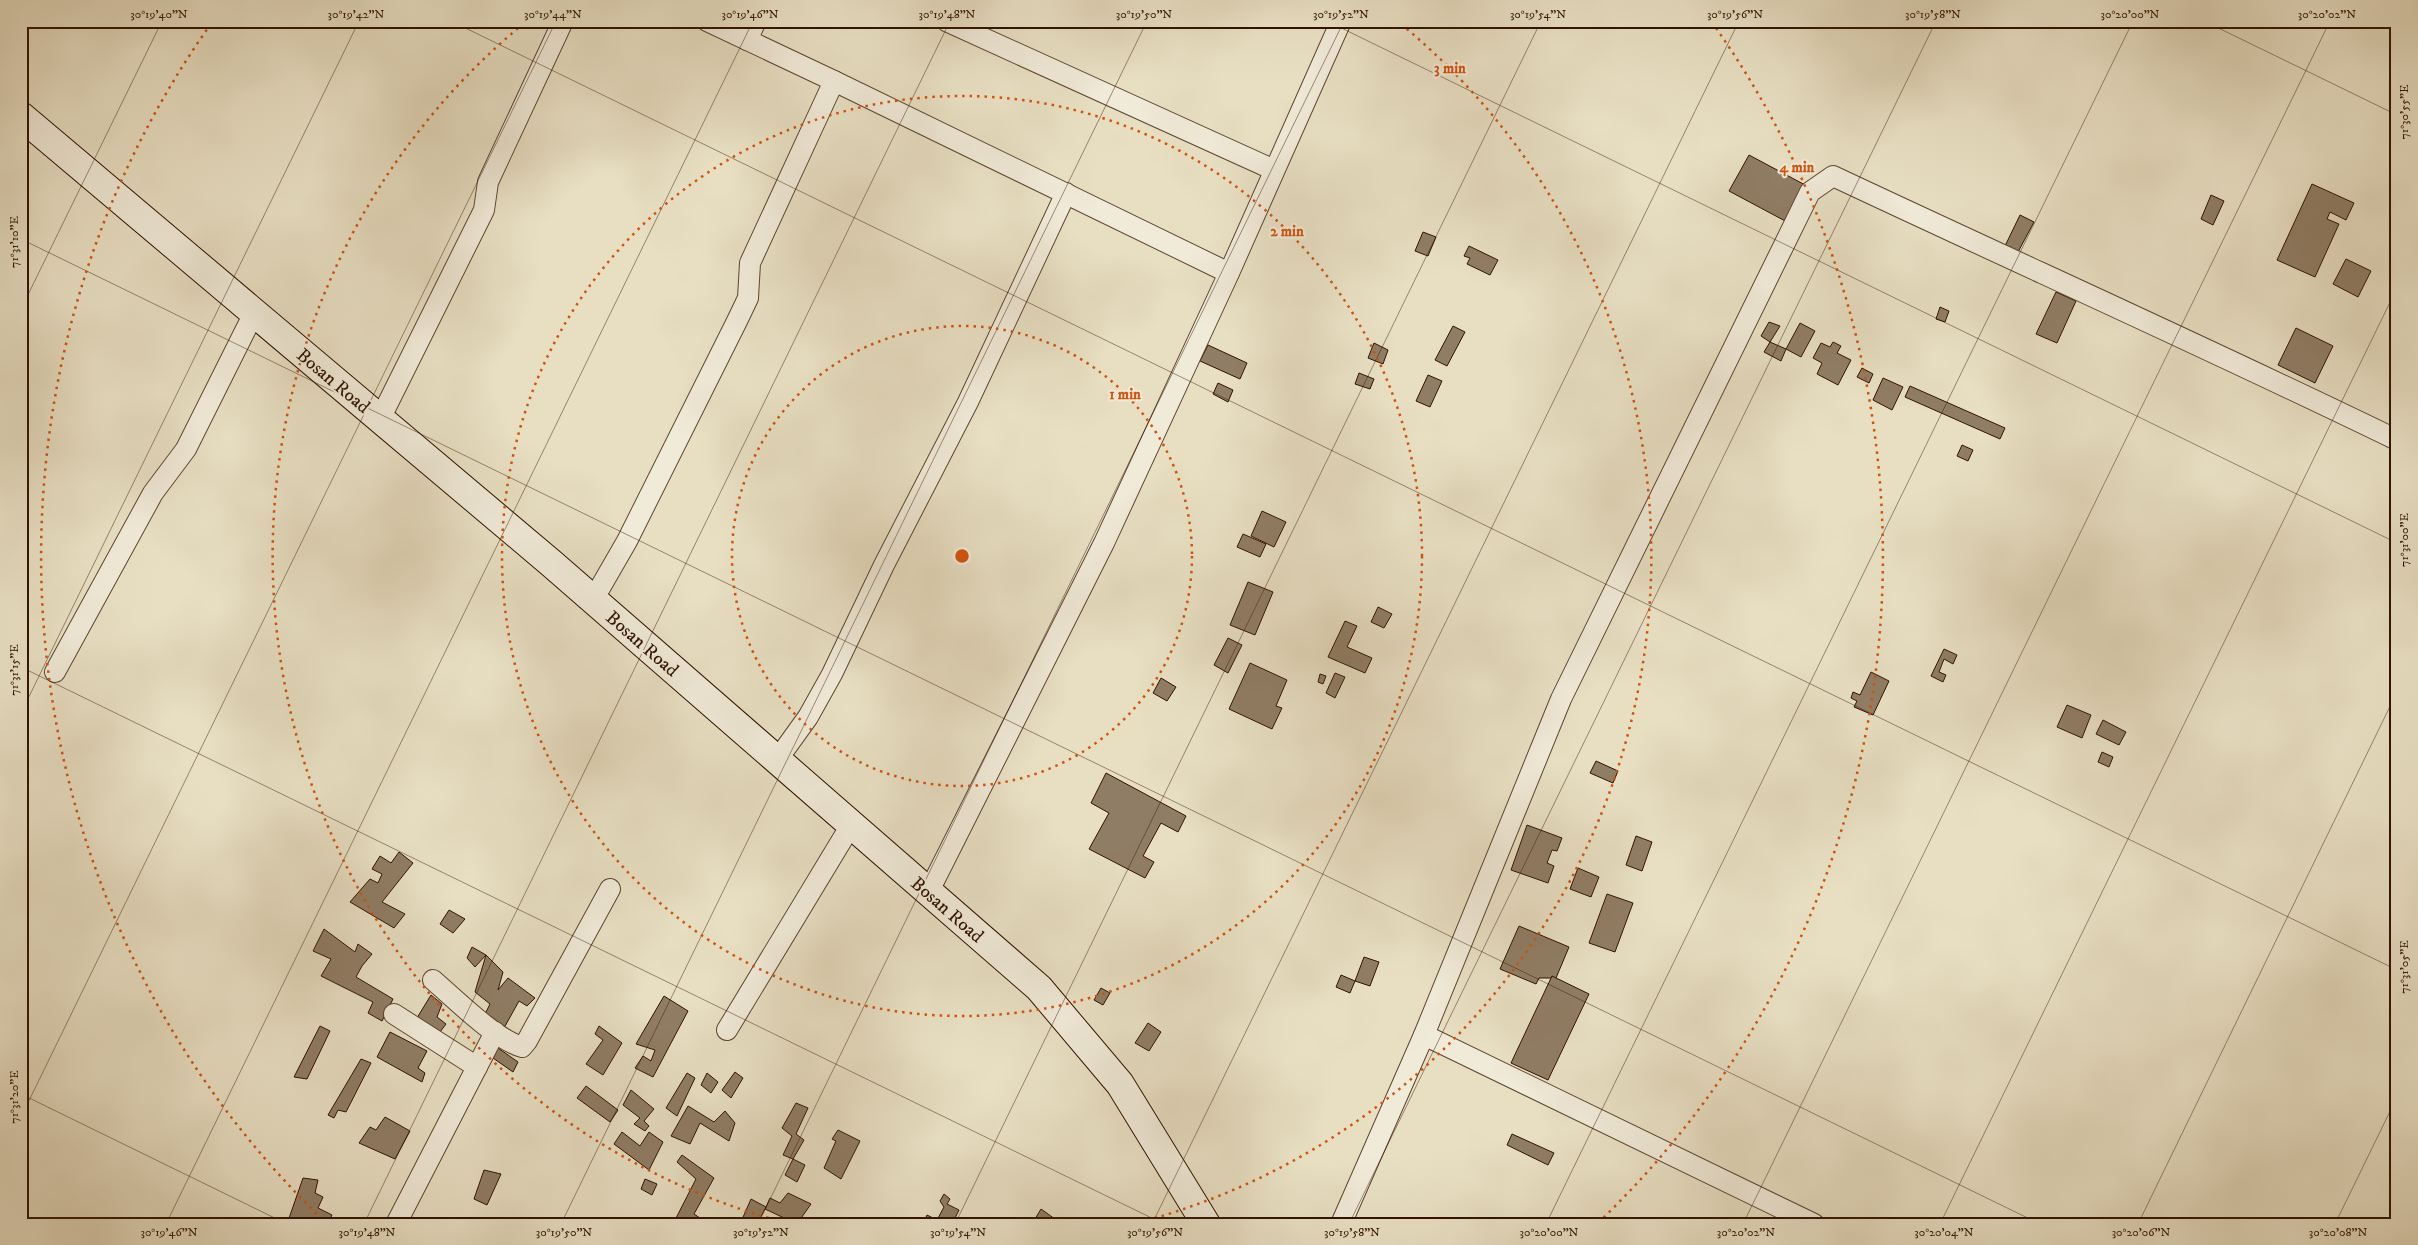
<svg xmlns="http://www.w3.org/2000/svg" width="2418" height="1245" viewBox="0 0 2418 1245" font-family="'IM FELL DW Pica',serif">
	<style>
		.building { fill: #907d65; stroke: #311200 }
		.lines { fill: none; stroke-linecap: round; stroke-linejoin: round }
		.minor-casing { stroke: #5f4531; stroke-width: 22 }
		.secondary-casing { stroke: #311200; stroke-width: 30 }
		.minor { stroke: #f0ead8; stroke-width: 20 }
		.secondary { stroke: #f0ead8; stroke-width: 28 }
		.ticks { fill: none; stroke: #311200; stroke-width: 1; stroke-opacity: 0.45 }
		.ring { fill: none; stroke: #d6520b; stroke-width: 2.5; stroke-dasharray: 2.5 5 }
		.labels { text-anchor: middle; stroke-width: 4; stroke-linejoin: round; paint-order: stroke }
		.street-label { font-size: 19px; fill: #311200; stroke: #f0ead8 }
		.centre { fill: #d6520b; stroke: #f0ead8; stroke-width: 2.5 }
		.ring-label { font-size: 15px; text-anchor: middle; font-weight: bold; fill: #d6520b; stroke: #f0ead8; stroke-width: 4; stroke-linejoin: round; paint-order: stroke }
		.neatline { fill: none; stroke: #311200; stroke-width: 2 }
		.ticks-label { font-size: 12px; text-anchor: middle; fill: #311200 }
	</style>
	<rect width="100%" height="100%" fill="#e8dfc3"/>
	<filter id="stains"><feTurbulence type="fractalNoise" baseFrequency=".004" numOctaves="4"/><feColorMatrix values="0 0 0 0 .2 0 0 0 0 .09 0 0 0 0 .02 0 0 0 .5 -.17"/></filter>
	<radialGradient id="worn" r=".72"><stop offset=".6" stop-color="#630" stop-opacity="0"/><stop offset="1" stop-color="#630" stop-opacity=".3"/></radialGradient>
	<!-- building -->
	<g class="building">
		<polygon points="1749,155 1807,186 1787,222 1729,191"/>
		<polygon points="2312,184 2354,203 2346,220 2330,212 2327,219 2339,224 2315,277 2277,260"/>
		<polygon points="2211,195 2224,201 2213,225 2201,219"/>
		<polygon points="2020,215 2034,222 2018,252 2005,246"/>
		<polygon points="1423,232 1436,237 1428,256 1415,251"/>
		<polygon points="1469,246 1498,260 1490,275 1467,264 1470,258 1464,256"/>
		<polygon points="2346,259 2371,271 2358,297 2333,284"/>
		<polygon points="2056,292 2076,301 2057,343 2036,334"/>
		<polygon points="1940,307 1949,311 1945,322 1936,319"/>
		<polygon points="1769,322 1780,326 1770,342 1761,336"/>
		<polygon points="1800,323 1815,331 1801,357 1786,349"/>
		<polygon points="1453,326 1465,332 1447,366 1435,360"/>
		<polygon points="2296,328 2333,346 2315,383 2278,365"/>
		<polygon points="1770,342 1786,349 1781,361 1764,352"/>
		<polygon points="1833,342 1841,346 1837,353 1851,360 1838,385 1817,374 1822,363 1813,358 1821,343 1830,347"/>
		<polygon points="1374,343 1388,350 1383,364 1368,358"/>
		<polygon points="1208,345 1247,363 1240,379 1200,361"/>
		<polygon points="1862,368 1873,374 1869,383 1857,377"/>
		<polygon points="1359,373 1374,379 1370,389 1355,384"/>
		<polygon points="1428,375 1442,381 1430,407 1416,401"/>
		<polygon points="1883,378 1903,387 1892,410 1873,400"/>
		<polygon points="1218,383 1233,390 1228,402 1213,394"/>
		<polygon points="1910,386 2005,428 2000,439 1905,397"/>
		<polygon points="1962,445 1973,450 1968,461 1957,456"/>
		<polygon points="1262,511 1286,522 1274,547 1251,536"/>
		<polygon points="1243,534 1266,544 1260,557 1237,547"/>
		<polygon points="1248,582 1273,592 1255,635 1230,625"/>
		<polygon points="1378,607 1392,614 1384,628 1371,622"/>
		<polygon points="1345,621 1357,626 1347,647 1372,658 1365,673 1328,657"/>
		<polygon points="1228,638 1242,645 1228,673 1214,665"/>
		<polygon points="1944,649 1957,655 1953,664 1944,659 1939,672 1946,675 1943,682 1931,676"/>
		<polygon points="1250,663 1287,680 1276,706 1282,708 1272,729 1229,709"/>
		<polygon points="1871,672 1889,681 1873,715 1854,707 1857,701 1851,698 1853,692 1860,695"/>
		<polygon points="1335,673 1345,677 1335,698 1326,693"/>
		<polygon points="1320,674 1326,676 1323,684 1318,682"/>
		<polygon points="1161,678 1176,687 1167,701 1153,693"/>
		<polygon points="2067,705 2091,715 2082,738 2057,727"/>
		<polygon points="2103,720 2126,732 2119,745 2096,734"/>
		<polygon points="2102,752 2113,757 2109,767 2098,762"/>
		<polygon points="1596,761 1618,771 1613,783 1590,773"/>
		<polygon points="1106,773 1186,816 1178,832 1161,823 1143,856 1154,862 1145,878 1089,849 1109,813 1091,803"/>
		<polygon points="1527,825 1562,838 1557,851 1552,850 1547,863 1554,866 1548,883 1511,870"/>
		<polygon points="1636,836 1652,842 1642,871 1626,865"/>
		<polygon points="399,852 413,863 382,902 405,914 394,928 350,902 370,879 378,883 382,874 372,869 380,856 391,863"/>
		<polygon points="1578,868 1599,877 1591,897 1570,889"/>
		<polygon points="1607,894 1633,903 1615,952 1589,943"/>
		<polygon points="449,910 465,919 453,933 440,924"/>
		<polygon points="1519,926 1569,947 1556,978 1539,978 1536,984 1500,969"/>
		<polygon points="324,929 355,952 358,944 372,954 362,966 356,977 393,999 382,1021 368,1013 373,1002 321,976 331,959 313,951"/>
		<polygon points="472,947 486,955 475,967 467,958"/>
		<polygon points="486,955 503,972 498,990 508,978 535,998 527,1006 519,1001 504,1028 484,1016 490,1004 475,992"/>
		<polygon points="1364,957 1379,962 1370,986 1355,981"/>
		<polygon points="1341,975 1355,981 1350,993 1336,987"/>
		<polygon points="1552,976 1589,994 1548,1080 1511,1063"/>
		<polygon points="1101,988 1110,993 1103,1005 1094,1000"/>
		<polygon points="431,995 442,1004 437,1017 446,1024 434,1040 412,1026"/>
		<polygon points="664,996 688,1011 653,1077 635,1068 643,1056 651,1061 655,1050 636,1044"/>
		<polygon points="1148,1023 1161,1032 1149,1051 1135,1043"/>
		<polygon points="320,1026 330,1031 307,1079 294,1077"/>
		<polygon points="599,1026 622,1043 603,1075 586,1064 603,1040 595,1034"/>
		<polygon points="390,1032 427,1051 418,1068 425,1073 422,1082 377,1057"/>
		<polygon points="498,1048 518,1062 513,1072 493,1058"/>
		<polygon points="361,1059 371,1063 346,1112 338,1110 334,1118 328,1115"/>
		<polygon points="735,1072 743,1078 731,1098 722,1090"/>
		<polygon points="687,1073 695,1078 677,1116 666,1108"/>
		<polygon points="707,1073 718,1082 711,1093 701,1085"/>
		<polygon points="586,1086 618,1110 610,1122 577,1098"/>
		<polygon points="631,1090 654,1109 644,1121 649,1126 645,1131 634,1124 640,1118 623,1105"/>
		<polygon points="796,1103 808,1108 796,1134 804,1140 793,1159 783,1155 792,1136 782,1128"/>
		<polygon points="688,1106 714,1122 725,1111 735,1123 729,1141 700,1123 690,1144 671,1136"/>
		<polygon points="385,1117 410,1131 395,1159 359,1143 370,1127 376,1130"/>
		<polygon points="838,1130 860,1141 841,1179 824,1168 836,1141 832,1139"/>
		<polygon points="622,1132 640,1146 649,1132 663,1142 649,1170 614,1144"/>
		<polygon points="1512,1134 1554,1153 1548,1165 1507,1145"/>
		<polygon points="682,1155 714,1178 694,1214 709,1224 674,1222 696,1179 677,1162"/>
		<polygon points="793,1159 805,1165 797,1182 785,1175"/>
		<polygon points="484,1170 501,1174 487,1205 474,1199"/>
		<polygon points="303,1178 318,1180 315,1193 323,1197 318,1208 332,1215 328,1224 306,1222 305,1224 287,1224"/>
		<polygon points="645,1179 657,1184 652,1195 641,1189"/>
		<polygon points="788,1193 811,1204 797,1224 765,1209 770,1198 780,1203"/>
		<polygon points="944,1194 950,1199 947,1204 959,1210 952,1224 923,1224 927,1215 937,1220 944,1207 940,1201"/>
		<polygon points="751,1199 766,1207 757,1224 740,1224"/>
		<polygon points="1041,1209 1062,1224 1032,1224"/>
	</g>
	<g class="lines">
		<defs>
			<g id="minor">
				<polyline points="707,21 834,81 1229,273"/>
				<polyline points="946,21 1274,170"/>
				<polyline points="747,40 756,21"/>
				<polyline points="380,419 484,210 488,182 563,21"/>
				<polyline points="593,600 627,541 737,321 748,298 750,263 834,81"/>
				<polyline points="55,672 153,493 186,449 254,313"/>
				<polyline points="777,760 808,717 832,674 884,565 968,402 1066,193"/>
				<polyline points="929,891 1104,543 1229,273 1341,21"/>
				<path d="M433,980C455,999 495,1039 522,1047L527,1041L610,889"/>
				<polyline points="394,1014 477,1067"/>
				<polyline points="727,1030 851,825"/>
				<polyline points="1424,1035 1814,1224"/>
				<polyline points="396,1224 495,1032"/>
				<path d="M1341,1224L1424,1035L1561,699L1810,192L1833,176C2020,264 2210,349 2397,440"/>
			</g>
			<polyline id="secondary" points="21,116 551,563 1039,988 1120,1084 1206,1224"/>
		</defs>
		<!-- minor casing -->
		<use href="#minor" class="minor-casing"/>
		<!-- secondary casing -->
		<use href="#secondary" class="secondary-casing"/>
		<!-- minor -->
		<use href="#minor" class="minor"/>
		<!-- secondary -->
		<use href="#secondary" class="secondary"/>
	</g>
	<!-- ticks -->
	<path class="ticks" d="M451,21L2397,970M1327,21L2397,543M2204,21L2397,115M21,239L2040,1224M21,309L162,21M21,667L1164,1224M21,713L359,21M21,1094L287,1224M21,1117L556,21M166,1224L753,21M364,1224L950,21M561,1224L1147,21M758,1224L1344,21M955,1224L1541,21M1152,1224L1739,21M1349,1224L1936,21M1546,1224L2133,21M1743,1224L2330,21M1940,1224L2397,288M2138,1224L2397,692M2335,1224L2397,1097"/>
	<!-- distance rings -->
	<g class="ring">
		<circle cx="962" cy="556" r="230"/>
		<circle cx="962" cy="556" r="460"/>
		<path d="M783 1222A690 690 0 0 1 523 24M1401 24A690 690 0 0 1 1141 1222"/>
		<path d="M322 1219A921 921 0 0 1 208 28M1716 28A921 921 0 0 1 1602 1219"/>
	</g>
	<g class="labels">
		<!-- street labels -->
		<g class="street-label">
			<text transform="translate(334 380) rotate(40)" y="7">Bosan Road</text>
			<text transform="translate(643 643) rotate(41)" y="7">Bosan Road</text>
			<text transform="translate(948 909) rotate(41)" y="7">Bosan Road</text>
		</g>
	</g>
	<circle cx="962" cy="556" r="8" class="centre"/>
	<g class="ring-label">
		<text x="1450" y="73">3 min</text>
		<text x="1797" y="172">4 min</text>
		<text x="1287" y="236">2 min</text>
		<text x="1125" y="399">1 min</text>
	</g>
	<!-- margin -->
	<rect width="2418" height="1245" fill="none" stroke="#e8dfc3" stroke-width="55"/>
	<rect x="28" y="28" width="2362" height="1190" class="neatline"/>
	<g class="ticks-label">
		<text x="159" y="18">30°19'40"N</text>
		<text x="356" y="18">30°19'42"N</text>
		<text x="553" y="18">30°19'44"N</text>
		<text x="750" y="18">30°19'46"N</text>
		<text x="947" y="18">30°19'48"N</text>
		<text x="1144" y="18">30°19'50"N</text>
		<text x="1341" y="18">30°19'52"N</text>
		<text x="1538" y="18">30°19'54"N</text>
		<text x="1735" y="18">30°19'56"N</text>
		<text x="1933" y="18">30°19'58"N</text>
		<text x="2130" y="18">30°20'00"N</text>
		<text x="2327" y="18">30°20'02"N</text>
		<text transform="translate(2404 112) rotate(-90)" y="4">71°30'55"E</text>
		<text transform="translate(14 242) rotate(-90)" y="4">71°31'10"E</text>
		<text transform="translate(2404 540) rotate(-90)" y="4">71°31'00"E</text>
		<text transform="translate(14 670) rotate(-90)" y="4">71°31'15"E</text>
		<text transform="translate(2404 967) rotate(-90)" y="4">71°31'05"E</text>
		<text transform="translate(14 1097) rotate(-90)" y="4">71°31'20"E</text>
		<text x="169" y="1236">30°19'46"N</text>
		<text x="367" y="1236">30°19'48"N</text>
		<text x="564" y="1236">30°19'50"N</text>
		<text x="761" y="1236">30°19'52"N</text>
		<text x="958" y="1236">30°19'54"N</text>
		<text x="1155" y="1236">30°19'56"N</text>
		<text x="1352" y="1236">30°19'58"N</text>
		<text x="1549" y="1236">30°20'00"N</text>
		<text x="1746" y="1236">30°20'02"N</text>
		<text x="1944" y="1236">30°20'04"N</text>
		<text x="2141" y="1236">30°20'06"N</text>
		<text x="2338" y="1236">30°20'08"N</text>
	</g>
	<rect width="100%" height="100%" filter="url(#stains)"/>
	<rect width="100%" height="100%" fill="url(#worn)"/>
</svg>
